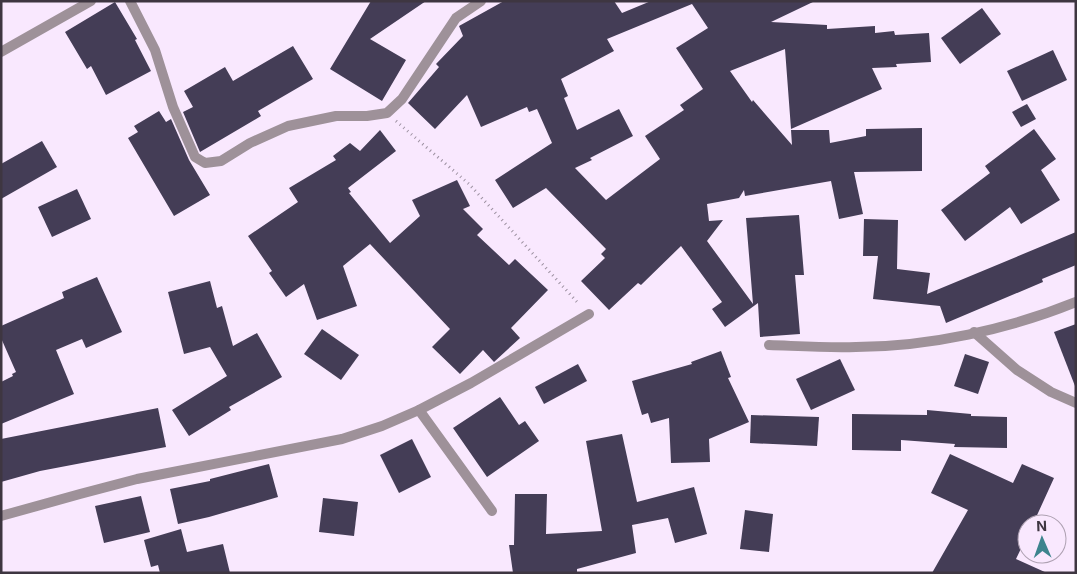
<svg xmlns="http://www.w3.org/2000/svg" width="1077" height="574" viewBox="0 0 1077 574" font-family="Inter,sans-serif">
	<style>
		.building { fill: #443d56; fill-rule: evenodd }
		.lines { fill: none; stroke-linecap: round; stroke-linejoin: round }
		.path { stroke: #9d91a1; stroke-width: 3; stroke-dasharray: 1 4; stroke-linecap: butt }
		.lane { stroke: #9e9199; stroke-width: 10 }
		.street { stroke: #9e9199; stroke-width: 10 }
	</style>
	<rect width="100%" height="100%" fill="#f9e8fe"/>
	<!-- building -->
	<g class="building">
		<polygon points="371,1 426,1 370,39 406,60 382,101 330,69"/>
		<path d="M504,1H614L622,13L651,1H815L771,22L827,25V29L875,26V33L894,31L895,35L929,33L931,62L896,64L897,67L872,68L882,89L791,129L785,49L730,71L752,102L753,100L792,145L791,130H829L830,143L866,136V129L922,128V171L854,172L863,214L839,219L831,181L745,196L744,190L739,198L707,204L709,221L723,220L707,241L753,304L746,218L799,215L804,275H795L800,334L760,337L758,303L725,327L712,309L722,302L681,246L641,285L638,283L609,310L581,281L605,258L601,254L606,249L546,188L513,208L495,180L552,143L537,109L529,112L527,107L481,127L467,95L435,129L408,103L439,67L436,64L463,36L459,26ZM692,4L708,28L676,48L703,89L680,105L684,110L645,136L660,159L606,200L575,168L592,160L590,158L633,136L619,109L577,130L564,98L568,96L561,79L614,51L607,39Z"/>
		<polygon points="115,2 137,39 135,40 151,71 106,95 91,66 87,69 65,32"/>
		<polygon points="982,8 1001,34 960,64 941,38"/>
		<polygon points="293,46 313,79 258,111 261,116 200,152 183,112 193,107 184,91 225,67 233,81"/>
		<polygon points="1053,50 1067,80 1022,101 1007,71"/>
		<polygon points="1027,104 1036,119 1021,127 1012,112"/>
		<polygon points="159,111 166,122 171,119 189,160 210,195 174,216 128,138 138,132 134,126"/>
		<polygon points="1034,129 1056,159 1041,170 1060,200 1021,224 1010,207 965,241 941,210 990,173 985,166"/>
		<polygon points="380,130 396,151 348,188 351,192 349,193 390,243 420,216 412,200 457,180 470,206 463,209 483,229 477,235 509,265 515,259 548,290 511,328 520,338 494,362 483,350 460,374 432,347 450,329 370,244 343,266 357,306 317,320 304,284 286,297 269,273 272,271 248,236 298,202 289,188 336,160 333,156 350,143 360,151"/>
		<polygon points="42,141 57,167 1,199 1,164"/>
		<polygon points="77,189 91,219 52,237 38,207"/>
		<polygon points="864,219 898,220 897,269 930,273 927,294 1076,232 1076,265 1042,279 1043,282 946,323 940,306 873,299 878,256 863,256"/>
		<polygon points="97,277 122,332 86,348 82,339 56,350 74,394 1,424 1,382 13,376 12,374 16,372 1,338 1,326 64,298 62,292"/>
		<polygon points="210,281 217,308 222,306 233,346 257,333 282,377 229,407 231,410 189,436 172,410 227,376 210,347 184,354 168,292"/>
		<polygon points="1076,324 1076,386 1075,386 1054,332"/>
		<polygon points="322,329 359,355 341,380 304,354"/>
		<polygon points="721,351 731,377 728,378 749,422 709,439 710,462 671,463 669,418 651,423 648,413 642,415 632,381 692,364 691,362"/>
		<polygon points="965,354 989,362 978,394 954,386"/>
		<polygon points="840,359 855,390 811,410 796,379"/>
		<polygon points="578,364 587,381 544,404 535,387"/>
		<polygon points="500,397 519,425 525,421 539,441 487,477 453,428"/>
		<polygon points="158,408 166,447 40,471 1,482 1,439"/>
		<polygon points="927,410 971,414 971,416 1007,417 1007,448 954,447 955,444 901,440 901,451 852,450 852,414 927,415"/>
		<polygon points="751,415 819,417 817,446 750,443"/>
		<polygon points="622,434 637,502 694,487 707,534 675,543 668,518 632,525 636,553 577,569 577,573 513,573 509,545 514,545 515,494 547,494 546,534 602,531 586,441"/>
		<polygon points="412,439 431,477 399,493 380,455"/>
		<polygon points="950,454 1013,483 1022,464 1054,478 1033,524 1027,524 1027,536 1016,559 1047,573 932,573 968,510 931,493"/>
		<polygon points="269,464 278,497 209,517 178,524 170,489 210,481 210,479"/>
		<polygon points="141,496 150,532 104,543 95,506"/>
		<polygon points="323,498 358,502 354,536 319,532"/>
		<polygon points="745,510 773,514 769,552 740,549"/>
		<polygon points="181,529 187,552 223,544 230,573 160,573 158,565 151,567 144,540"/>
	</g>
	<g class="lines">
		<!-- path -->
		<polyline class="path" points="396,121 469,184 579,304"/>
		<!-- lane -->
		<polyline class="lane" points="419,410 492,511"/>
		<!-- street -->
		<g class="street">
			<polyline points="130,1 155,50 173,107 195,157 205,163 221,161 250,143 288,126 336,116 367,116 387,113 402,99 456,18 481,1"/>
			<polyline points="1,52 91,1"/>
			<polyline points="974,332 1017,370 1051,392 1076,403"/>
			<path d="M769,345C798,346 827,348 856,347C928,347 1010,329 1076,302"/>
			<polyline points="1,516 80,494 137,479 342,439 382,426 419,410 471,383 589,314"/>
		</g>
	</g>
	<!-- border -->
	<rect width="1077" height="574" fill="none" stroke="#3e3641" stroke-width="5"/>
	<!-- north arrow -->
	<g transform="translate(1042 539) rotate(358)"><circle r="24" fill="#f9e8fe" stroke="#aea1b2"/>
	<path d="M0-4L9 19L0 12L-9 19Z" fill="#3d848e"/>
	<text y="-8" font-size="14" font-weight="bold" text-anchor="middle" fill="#3e3641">N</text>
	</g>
</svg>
